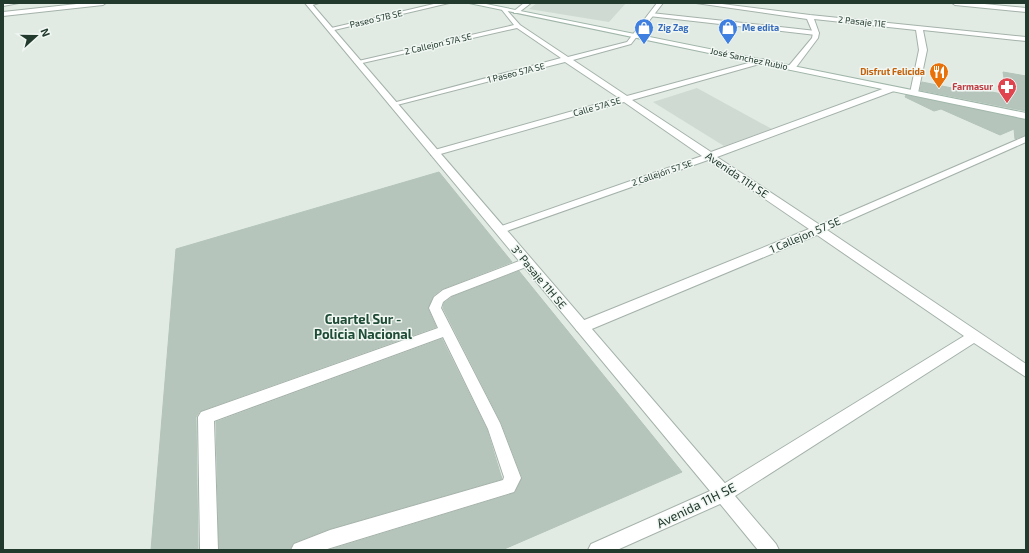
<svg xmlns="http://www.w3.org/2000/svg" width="1029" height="553" viewBox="0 0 1029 553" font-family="'Exo 2',sans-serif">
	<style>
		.built { fill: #cfdad2 }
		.building { fill: #b6c5bc; stroke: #b3c4b9 }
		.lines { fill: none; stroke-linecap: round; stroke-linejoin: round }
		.service-casing { stroke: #a4b2aa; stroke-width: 2 }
		.minor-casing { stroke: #a4b2aa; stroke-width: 2 }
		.tertiary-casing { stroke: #a4b2aa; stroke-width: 2 }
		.secondary-casing { stroke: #a0b6a9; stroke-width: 2 }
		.service { fill: #fff; fill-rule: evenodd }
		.minor { fill: #fff; fill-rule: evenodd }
		.tertiary { fill: #fff; fill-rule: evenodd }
		.secondary { fill: #fff; fill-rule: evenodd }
		.labels { text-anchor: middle; stroke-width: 3; stroke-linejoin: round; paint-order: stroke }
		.far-street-label { font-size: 9px; fill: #223a2e; stroke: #f1f7f3 }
		.far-shop-label { font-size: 9px; font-weight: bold; fill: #366cbe; stroke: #f1f7f3; text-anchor: start }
		.far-food-label { font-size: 9px; font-weight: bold; fill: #c56008; stroke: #f1f7f3; text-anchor: end }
		.far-health-label { font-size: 9px; font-weight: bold; fill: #be3a42; stroke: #f1f7f3; text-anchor: end }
		.street-label { font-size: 11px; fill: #223a2e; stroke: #f1f7f3 }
		.quarter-label { font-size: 13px; font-weight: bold; fill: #1f4c36; stroke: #f1f7f3 }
		.near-street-label { font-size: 13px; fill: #223a2e; stroke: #f1f7f3 }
	</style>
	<rect width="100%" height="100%" fill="#e1ebe4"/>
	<!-- built -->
	<g class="built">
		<polygon points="537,3 626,3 609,22 529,9"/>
		<polygon points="697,88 772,129 724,146 653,102"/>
	</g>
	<!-- building -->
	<g class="building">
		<polygon points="1003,72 1026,76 1026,111 920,90 922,82 972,92 972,88 1007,95"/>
		<polygon points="906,95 1026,120 1026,135 1015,139 1014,129 1000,135 941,109 934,111 905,97"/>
		<polygon points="439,172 512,262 442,289 433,296 428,309 436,327 200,411 196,417 198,550 151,550 176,249"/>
		<polygon points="519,271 682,472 502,550 329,550 515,493 522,477 501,422 443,308 444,303 452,297"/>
		<polygon points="442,339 487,430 502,479 329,529 293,543 290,550 219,550 216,422"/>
	</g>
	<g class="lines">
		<defs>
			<g id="service">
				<polygon points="3,3 19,3 3,6"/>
				<polygon points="86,3 106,3 103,5 3,16 3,12"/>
				<polygon points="651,13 816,31 819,33 816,35 649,16 648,15"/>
				<polygon points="527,258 531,259 533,262 531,265 451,296 443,302 441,308 500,423 521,478 514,492 324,550 291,550 294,544 330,530 503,480 504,477 488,429 443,337 214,421 218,550 200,550 198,417 201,412 438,328 429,308 434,297 443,290"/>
			</g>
			<g id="minor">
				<polygon points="307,3 319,3 309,6"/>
				<polygon points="438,3 449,3 330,31 327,29"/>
				<polygon points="524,3 531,3 518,13 514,13 514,11"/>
				<polygon points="657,3 663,3 631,44 573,60 627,96 763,59 763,63 632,100 711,152 888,87 894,87 894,91 717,157 820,225 1026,136 1026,142 827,230 1026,364 1026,377 974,343 735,496 776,544 779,550 758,550 717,500 715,494 717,488 964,336 817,235 587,331 582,332 577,331 575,327 577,323 809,229 708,160 504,232 496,232 495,230 496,228 702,156 624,102 437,155 431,155 431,151 619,98 565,62 393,106 389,104 561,58 517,28 358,64 354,62 514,25 502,10 505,8 520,25 568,57 627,42"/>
				<polygon points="696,3 714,3 810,15 1026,37 1026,41 923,30 927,50 918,93 914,95 910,93 919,50 916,30 814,19 819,33 818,38 794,70 791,70 787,68 812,38 813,33 807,19"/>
				<polygon points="952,3 974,3 1026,8 1026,12 955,5"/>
			</g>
			<polygon id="tertiary" points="305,3 311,3 729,488 731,494 729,500 617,550 588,550 591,544 710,491"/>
			<polygon id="secondary" points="469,3 481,3 1026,113 1026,119"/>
		</defs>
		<!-- service casing -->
		<use href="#service" class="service-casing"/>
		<!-- minor casing -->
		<use href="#minor" class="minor-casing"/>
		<!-- tertiary casing -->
		<use href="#tertiary" class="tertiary-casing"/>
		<!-- secondary casing -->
		<use href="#secondary" class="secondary-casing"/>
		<!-- service -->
		<use href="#service" class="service"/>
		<!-- minor -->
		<use href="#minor" class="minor"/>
		<!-- tertiary -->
		<use href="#tertiary" class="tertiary"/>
		<!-- secondary -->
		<use href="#secondary" class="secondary"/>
	</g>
	<!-- icons -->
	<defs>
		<symbol id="shop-pin" viewBox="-11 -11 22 30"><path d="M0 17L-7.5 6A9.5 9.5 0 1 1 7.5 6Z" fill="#3f7fe0" stroke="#f1f7f3"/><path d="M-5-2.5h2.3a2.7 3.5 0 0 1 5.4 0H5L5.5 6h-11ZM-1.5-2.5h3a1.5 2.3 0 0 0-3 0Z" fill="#fff"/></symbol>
		<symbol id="restaurant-pin" viewBox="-11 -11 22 30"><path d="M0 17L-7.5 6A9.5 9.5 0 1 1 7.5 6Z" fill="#e8710a" stroke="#f1f7f3"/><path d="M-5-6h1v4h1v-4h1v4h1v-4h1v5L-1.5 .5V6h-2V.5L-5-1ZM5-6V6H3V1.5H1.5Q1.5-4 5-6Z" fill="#fff"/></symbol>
		<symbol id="pharmacy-pin" viewBox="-11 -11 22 30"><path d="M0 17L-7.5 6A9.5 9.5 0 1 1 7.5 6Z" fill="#e0444e" stroke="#f1f7f3"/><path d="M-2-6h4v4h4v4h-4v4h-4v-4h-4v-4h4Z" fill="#fff"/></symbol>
	</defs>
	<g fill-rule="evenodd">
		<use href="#shop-pin" x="633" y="17" width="22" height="30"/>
		<use href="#shop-pin" x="717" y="17" width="22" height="30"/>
		<use href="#restaurant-pin" x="928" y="61" width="22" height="30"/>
		<use href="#pharmacy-pin" x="996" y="76" width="22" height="30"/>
	</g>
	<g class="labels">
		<!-- far-street labels -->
		<g class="far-street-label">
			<text transform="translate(376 19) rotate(-13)" y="3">Paseo 57B SE</text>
			<text transform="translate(862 22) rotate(6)" y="3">2 Pasaje 11E</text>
			<text transform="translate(438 44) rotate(-13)" y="3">2 Callejon 57A SE</text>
			<text transform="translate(749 59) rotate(12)" y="3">José Sanchez Rubio</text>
			<text transform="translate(516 73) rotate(-14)" y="3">1 Paseo 57A SE</text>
			<text transform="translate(597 107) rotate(-16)" y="3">Calle 57A SE</text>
			<text transform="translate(662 173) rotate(-19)" y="3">2 Callejón 57 SE</text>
		</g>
		<!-- far-shop labels -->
		<g class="far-shop-label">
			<text x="658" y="31">Zig Zag</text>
			<text x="742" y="31">Me edita</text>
		</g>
		<!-- far-food labels -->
		<g class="far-food-label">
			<text x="925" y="75">Disfrut Felicida</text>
		</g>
		<!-- far-health labels -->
		<g class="far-health-label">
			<text x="993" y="90">Farmasur</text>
		</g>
		<!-- street labels -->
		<g class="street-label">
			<text transform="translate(737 175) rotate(34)" y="4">Avenida 11H SE</text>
			<text transform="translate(805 235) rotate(-23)" y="4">1 Callejon 57 SE</text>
			<text transform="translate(539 277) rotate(50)" y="4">3° Pasaje 11H SE</text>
		</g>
		<!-- quarter labels -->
		<g class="quarter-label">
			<text x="363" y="324">Cuartel Sur -<tspan x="363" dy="15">Policia Nacional</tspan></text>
		</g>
		<!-- near-street labels -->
		<g class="near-street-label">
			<text transform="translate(696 505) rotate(-26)" y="5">Avenida 11H SE</text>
		</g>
	</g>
	<!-- border -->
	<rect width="1029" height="553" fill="none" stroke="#223a2e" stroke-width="8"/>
	<!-- north arrow -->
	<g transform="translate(36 36) rotate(69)" stroke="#f1f7f3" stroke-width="3" paint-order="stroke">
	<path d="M0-3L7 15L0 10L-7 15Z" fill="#223a2e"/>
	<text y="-6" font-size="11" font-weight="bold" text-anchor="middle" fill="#223a2e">N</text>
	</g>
</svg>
